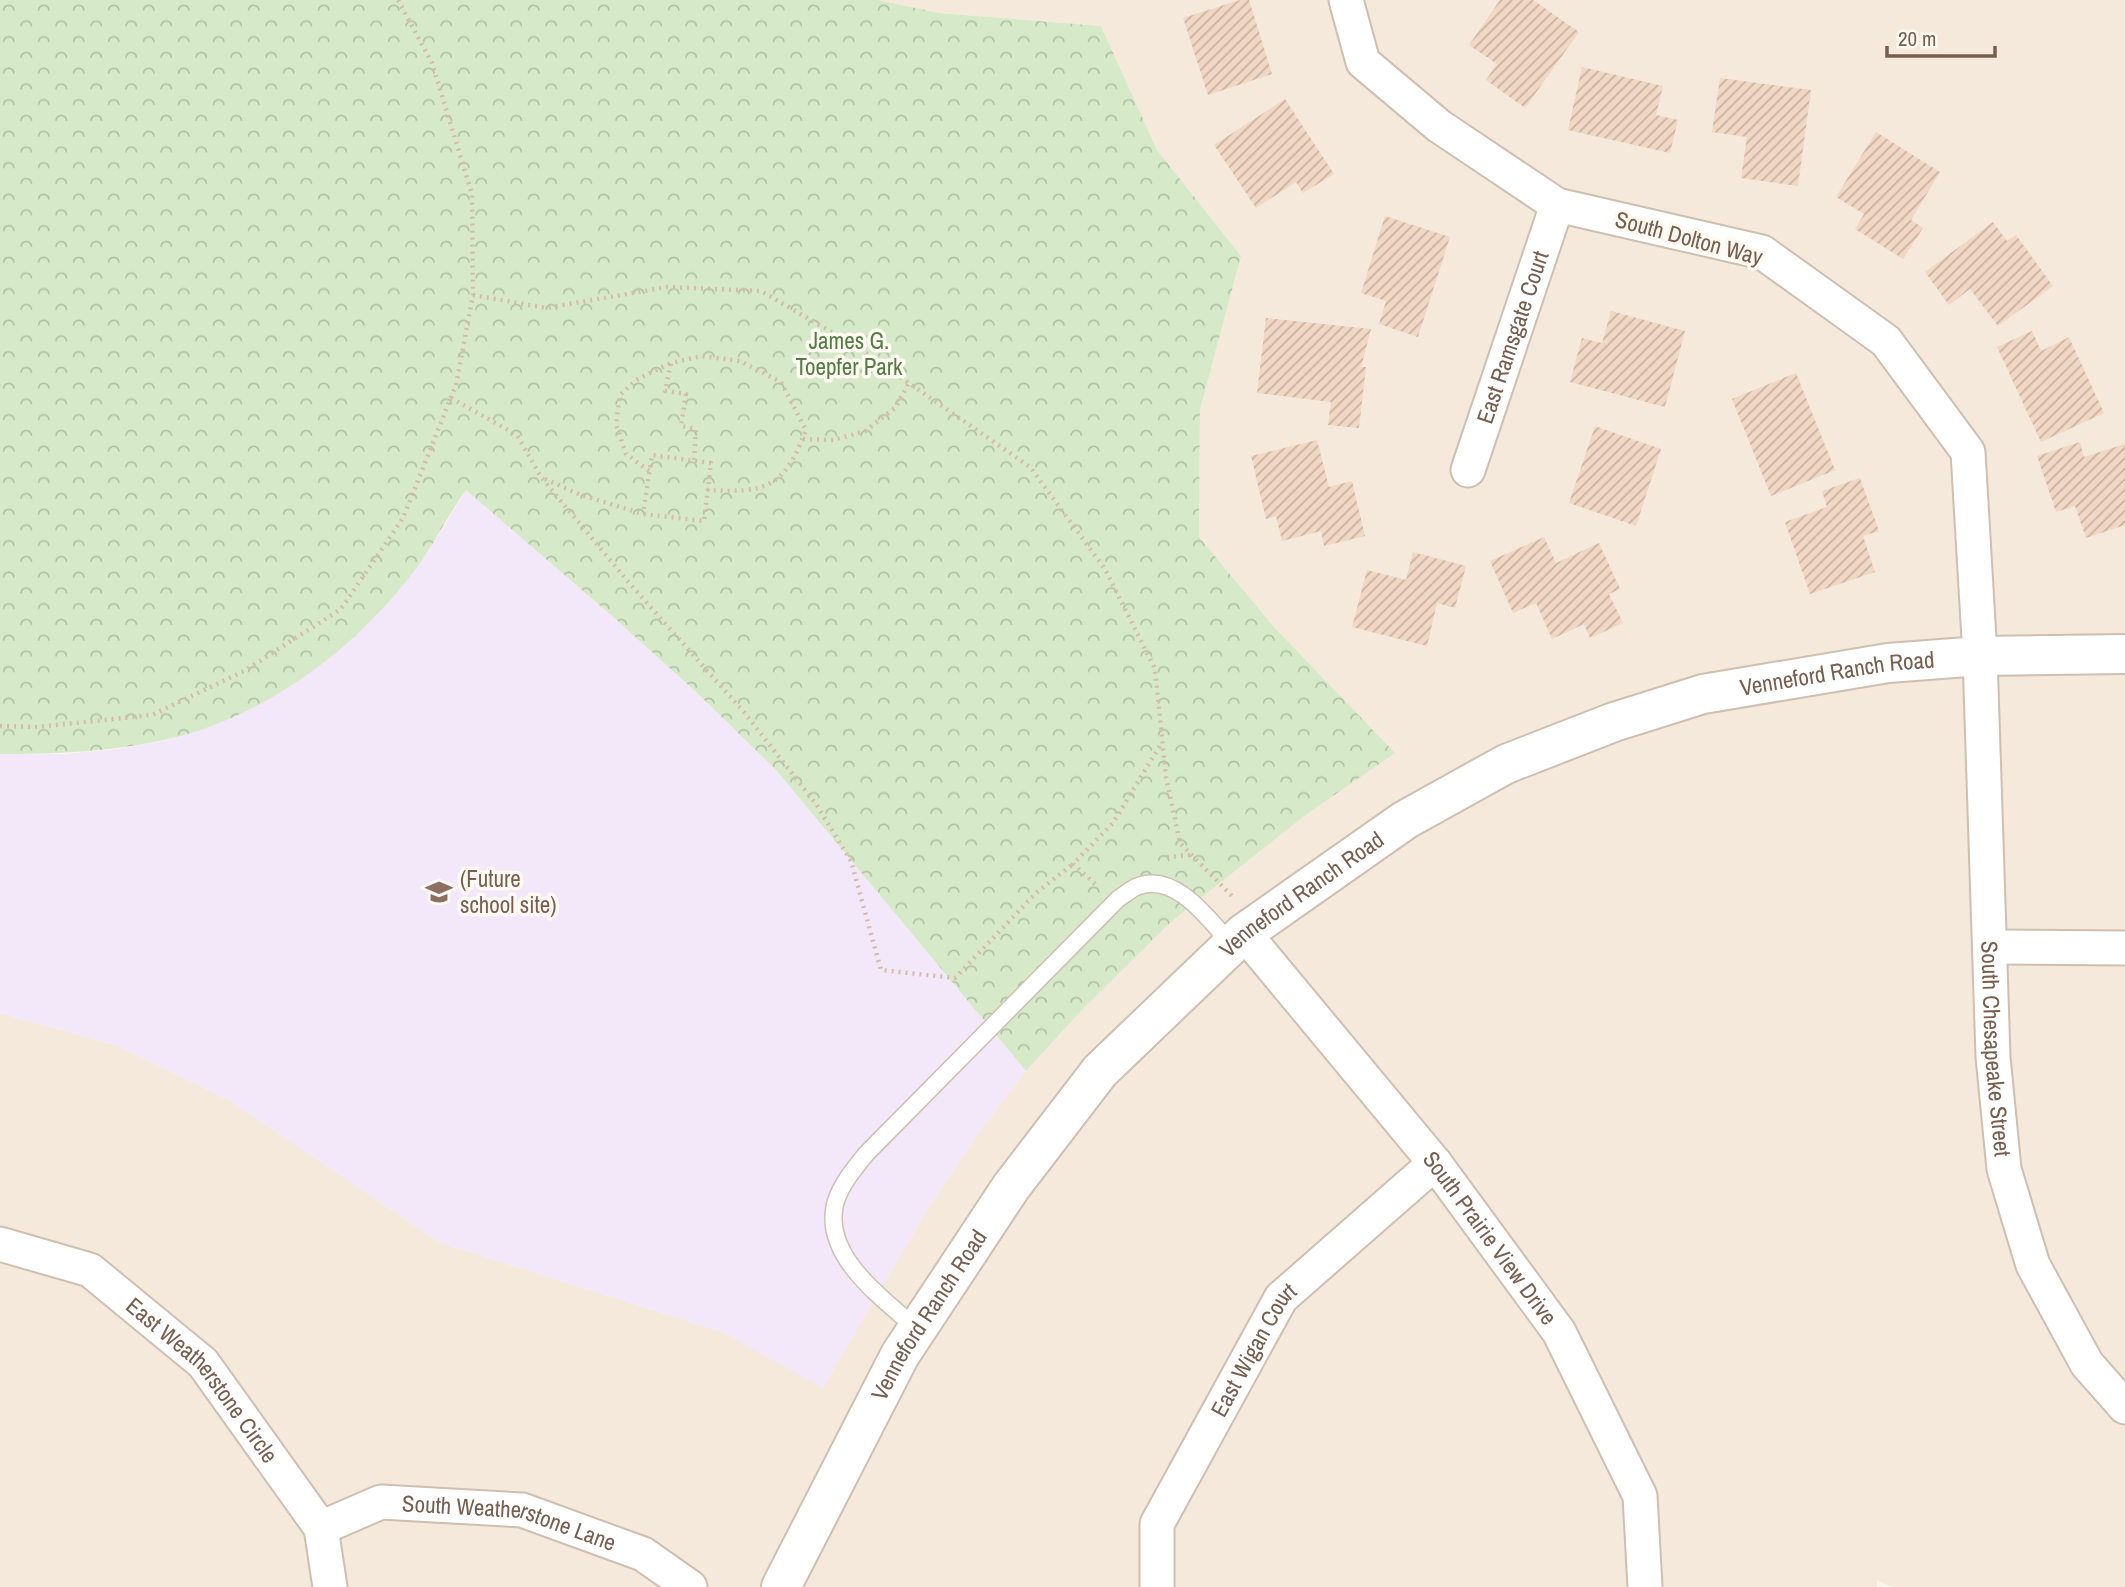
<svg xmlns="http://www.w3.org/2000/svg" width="2125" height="1587" viewBox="0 0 2125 1587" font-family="'Archivo Narrow',sans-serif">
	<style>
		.residential { fill: #f4e9da }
		.education { fill: #f3e8f9 }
		.forest { fill: url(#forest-crowns) }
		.building { fill: url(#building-hatch) }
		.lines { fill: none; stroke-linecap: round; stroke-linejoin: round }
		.service-casing { stroke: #cfbfb0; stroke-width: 19 }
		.minor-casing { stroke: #cfbfb0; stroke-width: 37 }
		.tertiary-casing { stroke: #cfbfb0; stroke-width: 42 }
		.path { stroke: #d6bba6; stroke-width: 4.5; stroke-dasharray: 2 5; stroke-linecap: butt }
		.service { stroke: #fff; stroke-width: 16 }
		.minor { stroke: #fff; stroke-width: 33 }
		.tertiary { stroke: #fff; stroke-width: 38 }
		.labels { text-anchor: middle; stroke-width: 7; stroke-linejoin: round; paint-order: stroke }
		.street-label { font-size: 23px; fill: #775e4e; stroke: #fefaf2 }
		.park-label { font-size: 23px; fill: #547d46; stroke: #fefaf2 }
		.education-label { font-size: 23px; fill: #785e54; stroke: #fefaf2; text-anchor: start }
	</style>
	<defs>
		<pattern id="forest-crowns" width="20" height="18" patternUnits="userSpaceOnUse" patternTransform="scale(1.75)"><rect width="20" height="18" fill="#d6eaca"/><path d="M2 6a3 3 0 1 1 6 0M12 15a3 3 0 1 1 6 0" fill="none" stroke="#b2c1a6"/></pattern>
		<pattern id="building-hatch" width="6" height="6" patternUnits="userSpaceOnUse" patternTransform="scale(1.75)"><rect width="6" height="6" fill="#f1d7c4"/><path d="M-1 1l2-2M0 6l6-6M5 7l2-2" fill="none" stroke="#c8b2a1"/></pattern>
	</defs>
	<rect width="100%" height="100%" fill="#fcf6ec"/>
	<!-- residential -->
	<polygon class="residential" points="879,0 2125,0 2125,1587 1891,1587 1877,1580 1877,1587 0,1587 0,1013 118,1046 230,1101 441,1243 722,1332 823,1387 930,1205 984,1126 1026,1071 1081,1011 1172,921 1307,814 1394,753 1275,628 1199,537 1200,410 1241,256 1157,150 1101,26 939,13"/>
	<!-- education -->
	<polygon class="education" points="466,490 612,616 695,691 776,770 1026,1071 984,1126 930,1205 823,1388 722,1332 441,1243 230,1101 118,1046 0,1013 0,754 63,754 117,749 167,740 210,726 437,538"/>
	<!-- forest -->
	<path class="forest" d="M0,0H879L939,13L1101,26L1157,150L1241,256L1200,410L1199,537L1275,628L1395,753L1307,814L1172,921L1081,1011L1026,1071L776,770L695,691L612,616L466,490C447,517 432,548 411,575C351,653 261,719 164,740C109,752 56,754 0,754Z"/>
	<!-- building -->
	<g class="building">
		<polygon points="1240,0 1249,0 1272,74 1208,95 1183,18"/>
		<polygon points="1500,0 1533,0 1579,32 1525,108 1486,80 1497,64 1469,45"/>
		<polygon points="1582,67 1663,86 1656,115 1678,120 1670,153 1568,130"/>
		<polygon points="1720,78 1811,90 1798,186 1741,178 1747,137 1712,132"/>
		<polygon points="1285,99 1334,174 1303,193 1296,182 1256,208 1214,145"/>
		<polygon points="1876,132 1940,172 1911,220 1923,228 1903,259 1855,229 1864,214 1836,197"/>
		<polygon points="1385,216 1450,237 1418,337 1379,324 1386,301 1361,293"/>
		<polygon points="1993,222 2007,241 2016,235 2053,286 1998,326 1970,289 1949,305 1925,272"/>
		<polygon points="1611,311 1685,331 1665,407 1570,382 1582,338 1602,343"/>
		<polygon points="1266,318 1371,329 1361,367 1366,367 1359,428 1328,425 1331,402 1257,393"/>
		<polygon points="2032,331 2041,351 2069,337 2104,413 2041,442 1997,347"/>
		<polygon points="1796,373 1835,470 1771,496 1732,399"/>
		<polygon points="1595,426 1661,449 1636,526 1569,503"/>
		<polygon points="1317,440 1329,487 1352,481 1365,536 1324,546 1321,531 1282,541 1276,516 1266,519 1251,456"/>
		<polygon points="2080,442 2084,457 2125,444 2125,525 2086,538 2075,506 2056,512 2037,456"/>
		<polygon points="1860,478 1879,531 1863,536 1875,572 1810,594 1785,522 1827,507 1822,491"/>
		<polygon points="1544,537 1556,563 1599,543 1620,589 1609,594 1623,623 1590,638 1584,624 1552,639 1536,603 1513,613 1490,561"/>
		<polygon points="1413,552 1466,566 1455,608 1437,603 1427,646 1352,627 1367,570 1406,580"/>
	</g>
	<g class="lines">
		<defs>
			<path id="service" d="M917,1329C885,1300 827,1260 834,1210C836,1190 854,1169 866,1154L1118,899C1124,895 1130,890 1136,887C1175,870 1210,921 1232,945"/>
			<g id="minor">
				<path id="s1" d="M1346,0L1363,62L1439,126L1557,205L1762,252L1886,341L1968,452L1980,656L1993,1057L2004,1169L2033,1265L2087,1364L2125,1407"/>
				<path id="s2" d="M1468,470L1557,205"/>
				<path id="s3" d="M1244,933L1435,1163L1559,1332L1640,1496L1645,1587"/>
				<polyline points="1990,947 2125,948"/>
				<path id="s4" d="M0,1244L90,1270L203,1363L321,1528L330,1587"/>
				<path id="s5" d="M321,1528L381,1502L522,1510L643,1554L690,1587"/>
				<path id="s6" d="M1157,1587V1524L1281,1298L1435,1163"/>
			</g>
			<g id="tertiary">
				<path id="s7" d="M781,1587L900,1355L1011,1187L1100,1071L1244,933L1405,820L1506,764L1614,722L1703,694L1888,663L1980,656L2125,654"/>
			</g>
		</defs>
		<!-- service casing -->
		<use href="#service" class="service-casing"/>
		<!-- minor casing -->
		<use href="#minor" class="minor-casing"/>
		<!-- tertiary casing -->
		<use href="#tertiary" class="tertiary-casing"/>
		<!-- path -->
		<g class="path">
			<polyline points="473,295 546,308 667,287 761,291 854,345 1030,467 1105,569 1155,669 1166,777 1180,843 1232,896"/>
			<polyline points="451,398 517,435 541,477 630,584 743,711 816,804 851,861 881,970 955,978 1036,893 1073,864"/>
			<polyline points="803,439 833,440 865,431 895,408 909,383"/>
			<path d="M694,460L696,429L681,426L686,394L665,391L671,363L702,356L740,361L781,382L806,430C784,488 767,493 707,490"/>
			<polyline points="649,471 626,454 616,424 620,395 636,380 671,363"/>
			<polyline points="545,479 581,495 643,514 704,521 711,463 652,455 643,514"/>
			<polyline points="0,726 37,727 152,715 244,671 341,609 403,518 456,385 473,295 472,194 432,63 398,0"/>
			<polyline points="1167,857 1190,855"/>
			<polyline points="1095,884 1073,864 1113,823 1161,744"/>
		</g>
		<!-- service -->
		<use href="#service" class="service"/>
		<!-- minor -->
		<use href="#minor" class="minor"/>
		<!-- tertiary -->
		<use href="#tertiary" class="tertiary"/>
	</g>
	<!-- icons -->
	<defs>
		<symbol id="school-bare" viewBox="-9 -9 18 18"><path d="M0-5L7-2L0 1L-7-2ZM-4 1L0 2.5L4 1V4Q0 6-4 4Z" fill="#8d6e63" stroke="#fefaf2" stroke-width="2.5" paint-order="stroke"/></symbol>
	</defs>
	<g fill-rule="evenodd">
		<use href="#school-bare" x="420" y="873" width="38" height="38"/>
	</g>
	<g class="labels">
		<!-- street labels -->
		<g class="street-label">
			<text transform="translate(1689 238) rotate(15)" y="8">South Dolton Way</text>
			<text dy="8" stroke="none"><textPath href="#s2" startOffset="140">East Ramsgate Court</textPath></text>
			<text dy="8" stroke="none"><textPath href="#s7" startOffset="1465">Venneford Ranch Road</textPath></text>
			<text dy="8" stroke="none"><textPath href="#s7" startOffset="877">Venneford Ranch Road</textPath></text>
			<text dy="8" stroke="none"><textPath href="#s1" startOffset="1404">South Chesapeake Street</textPath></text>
			<text dy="8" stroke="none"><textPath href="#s3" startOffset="392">South Prairie View Drive</textPath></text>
			<text dy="8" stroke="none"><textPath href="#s7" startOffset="310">Venneford Ranch Road</textPath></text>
			<text dy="8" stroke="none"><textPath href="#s6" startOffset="262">East Wigan Court</textPath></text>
			<text dy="8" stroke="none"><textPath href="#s4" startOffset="252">East Weatherstone Circle</textPath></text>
			<text dy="8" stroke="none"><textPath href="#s5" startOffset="196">South Weatherstone Lane</textPath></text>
		</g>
		<!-- park labels -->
		<g class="park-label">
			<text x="849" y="349">James G.<tspan x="849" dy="26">Toepfer Park</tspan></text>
		</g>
		<!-- education labels -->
		<g class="education-label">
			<text x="460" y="887">(Future<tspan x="460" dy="26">school site)</tspan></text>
		</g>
	</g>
	<!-- scale -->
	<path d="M1887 46v10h108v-10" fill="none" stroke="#775e4e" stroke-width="3.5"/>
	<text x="1898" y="46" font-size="21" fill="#775e4e" stroke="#fefaf2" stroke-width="5" paint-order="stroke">20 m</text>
</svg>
